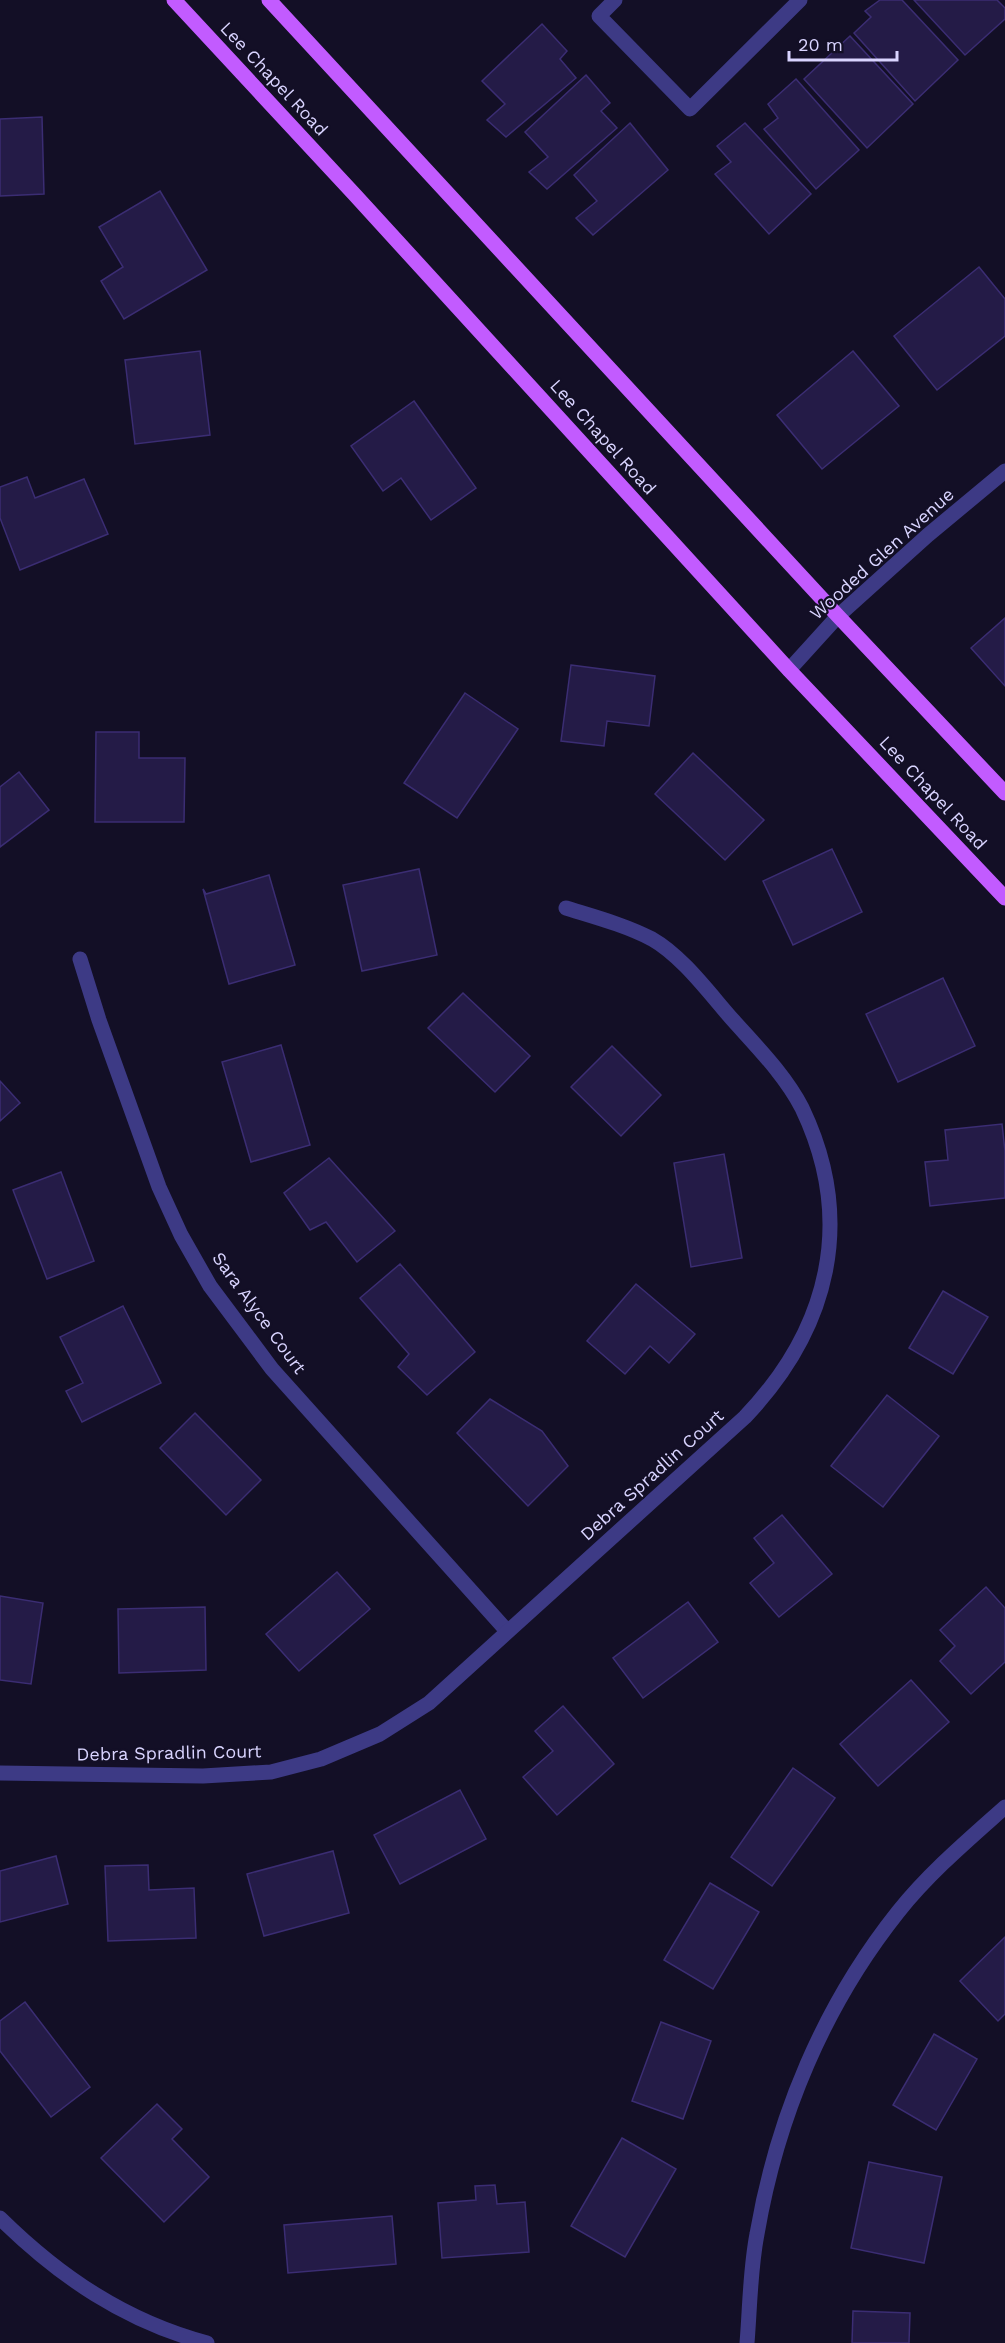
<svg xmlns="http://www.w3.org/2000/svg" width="1005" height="2343" viewBox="0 0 1005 2343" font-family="'Work Sans',sans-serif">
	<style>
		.building { fill: #241b47; stroke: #3b2d73; stroke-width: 1.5 }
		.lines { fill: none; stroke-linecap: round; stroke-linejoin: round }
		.minor { stroke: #3d3a85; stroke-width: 15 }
		.major { stroke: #c25bff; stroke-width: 15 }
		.labels { text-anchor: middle; stroke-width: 4.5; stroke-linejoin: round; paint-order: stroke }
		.street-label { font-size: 18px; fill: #d9d4ff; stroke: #130f26 }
	</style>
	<rect width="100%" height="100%" fill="#130f26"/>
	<!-- building -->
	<g class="building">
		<polygon points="880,0 902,0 958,60 915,101 854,33 871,17 865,11"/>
		<polygon points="914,0 997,0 1005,8 1005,19 965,55"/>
		<polygon points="542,24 567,51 560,59 576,78 506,137 487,120 505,104 482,81"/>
		<polygon points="850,36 913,104 867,148 804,79"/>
		<polygon points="586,75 610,103 601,111 617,128 547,189 529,172 548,157 525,132"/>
		<polygon points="796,79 859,150 816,189 764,129 778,118 768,104"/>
		<polygon points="42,117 44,194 0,196 0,119"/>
		<polygon points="630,123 668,170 593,235 576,218 597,201 574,175"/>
		<polygon points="745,123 811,194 769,234 715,174 731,162 717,146"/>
		<polygon points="160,191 207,270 124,319 101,281 123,267 99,227"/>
		<polygon points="979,267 1005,299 1005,336 937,390 894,336"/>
		<polygon points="200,351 210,435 135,444 125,360"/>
		<polygon points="853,351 899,406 822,469 777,415"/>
		<polygon points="414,401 476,488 431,520 401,478 383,491 351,446"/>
		<polygon points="27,477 35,498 84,479 108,534 20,570 0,518 0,487"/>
		<polygon points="1005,618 1005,686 971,648"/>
		<polygon points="571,665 655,676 649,726 607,721 604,746 561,741"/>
		<polygon points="465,693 518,729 457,818 404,783"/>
		<polygon points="96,732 139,732 139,758 185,758 184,822 95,822"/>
		<polygon points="693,753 764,820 725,860 655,794"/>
		<polygon points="19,772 49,810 0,847 0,787"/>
		<polygon points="832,849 862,912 793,945 763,881"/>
		<polygon points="419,869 437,955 362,971 343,885"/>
		<polygon points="269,875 295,965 229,984 203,889 206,894"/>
		<polygon points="943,978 975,1046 898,1082 866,1014"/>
		<polygon points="463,993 530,1056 495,1092 428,1028"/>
		<polygon points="281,1045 310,1145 251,1162 222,1062"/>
		<polygon points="612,1046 661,1095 621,1136 571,1087"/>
		<polygon points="0,1081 20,1103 0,1121"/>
		<polygon points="1002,1124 1005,1151 1005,1198 930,1206 925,1162 948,1160 945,1130"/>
		<polygon points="724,1154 742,1258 691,1267 674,1163"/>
		<polygon points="329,1158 395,1231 357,1262 326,1222 310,1230 284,1193"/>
		<polygon points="61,1172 94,1261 47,1279 13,1190"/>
		<polygon points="400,1264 475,1352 427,1395 398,1367 409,1354 360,1298"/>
		<polygon points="636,1284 695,1334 669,1363 650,1346 625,1374 587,1341"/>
		<polygon points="943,1291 988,1317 953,1374 909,1348"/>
		<polygon points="123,1306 161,1383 82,1422 66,1391 83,1383 60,1337"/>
		<polygon points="887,1395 939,1436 883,1507 831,1466"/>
		<polygon points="490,1399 542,1431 568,1466 528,1506 457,1433"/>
		<polygon points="195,1413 261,1480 226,1515 160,1448"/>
		<polygon points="782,1515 832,1574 779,1617 750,1583 774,1563 754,1538"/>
		<polygon points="337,1572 370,1609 299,1671 266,1634"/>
		<polygon points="986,1587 1005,1608 1005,1662 971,1694 940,1661 955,1646 940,1630"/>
		<polygon points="0,1596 43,1603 31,1684 0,1680"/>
		<polygon points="688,1602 718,1642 643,1698 613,1658"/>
		<polygon points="205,1607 206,1670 119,1673 118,1609"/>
		<polygon points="911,1680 949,1722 878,1786 840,1744"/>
		<polygon points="563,1706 614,1764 557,1815 523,1777 553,1751 535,1731"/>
		<polygon points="793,1768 835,1798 772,1886 731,1857"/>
		<polygon points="460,1790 486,1839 400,1884 374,1835"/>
		<polygon points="333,1851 349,1913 264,1936 247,1874"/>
		<polygon points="56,1856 68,1904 0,1922 0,1871"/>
		<polygon points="148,1865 149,1890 194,1888 196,1938 108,1941 105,1866"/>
		<polygon points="710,1883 759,1912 713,1989 664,1960"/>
		<polygon points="1005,1937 1005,2014 998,2021 960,1981"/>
		<polygon points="25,2002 90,2087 51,2117 0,2051 0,2021"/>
		<polygon points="661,2022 711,2041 683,2119 632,2101"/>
		<polygon points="934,2034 977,2059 936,2130 893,2105"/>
		<polygon points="157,2104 182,2129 172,2139 209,2177 164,2222 101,2158"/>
		<polygon points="622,2138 676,2169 625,2257 571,2226"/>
		<polygon points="869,2162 942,2177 924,2263 851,2248"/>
		<polygon points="495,2185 497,2204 525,2202 529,2252 442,2258 438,2203 476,2200 475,2186"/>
		<polygon points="392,2216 396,2264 288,2273 284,2225"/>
		<polygon points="853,2311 910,2313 909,2343 852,2343"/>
	</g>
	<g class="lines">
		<!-- minor -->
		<g class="minor">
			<polyline points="615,0 599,16 690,109 800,0"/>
			<polyline points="789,670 838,616 928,535 1005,471"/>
			<polyline points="80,959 99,1020 159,1187 181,1235 210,1286 272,1369 507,1631"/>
			<path d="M0,1773L203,1776L271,1772L321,1759L380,1734L429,1703L745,1417C829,1329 856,1221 802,1108C785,1075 757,1047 732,1019C709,993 682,956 652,939C625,925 595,917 566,908"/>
			<path d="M0,2218C60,2277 125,2321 207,2343"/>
			<path d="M747,2343C750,2307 750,2270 757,2234C777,2117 824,2005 898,1912C929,1873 968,1840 1005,1807"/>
		</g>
		<!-- major -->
		<g class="major">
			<polyline points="174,0 355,195 789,670 1005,898"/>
			<polyline points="269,0 838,616 1005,793"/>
		</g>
	</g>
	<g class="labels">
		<!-- street labels -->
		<g class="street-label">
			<text transform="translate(274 79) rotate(47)" y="6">Lee Chapel Road</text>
			<text transform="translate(603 437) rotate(48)" y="6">Lee Chapel Road</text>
			<text transform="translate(882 554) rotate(-42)" y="6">Wooded Glen Avenue</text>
			<text transform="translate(933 793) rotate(47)" y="6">Lee Chapel Road</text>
			<text transform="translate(259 1313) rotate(54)" y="6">Sara Alyce Court</text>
			<text transform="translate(652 1475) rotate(-42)" y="6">Debra Spradlin Court</text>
			<text transform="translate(169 1753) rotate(-1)" y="6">Debra Spradlin Court</text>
		</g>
	</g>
	<!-- scale -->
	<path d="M789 51v9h108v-9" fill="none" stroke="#d9d4ff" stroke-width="3"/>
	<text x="798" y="51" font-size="18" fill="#d9d4ff" stroke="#130f26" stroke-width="4.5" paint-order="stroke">20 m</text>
</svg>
